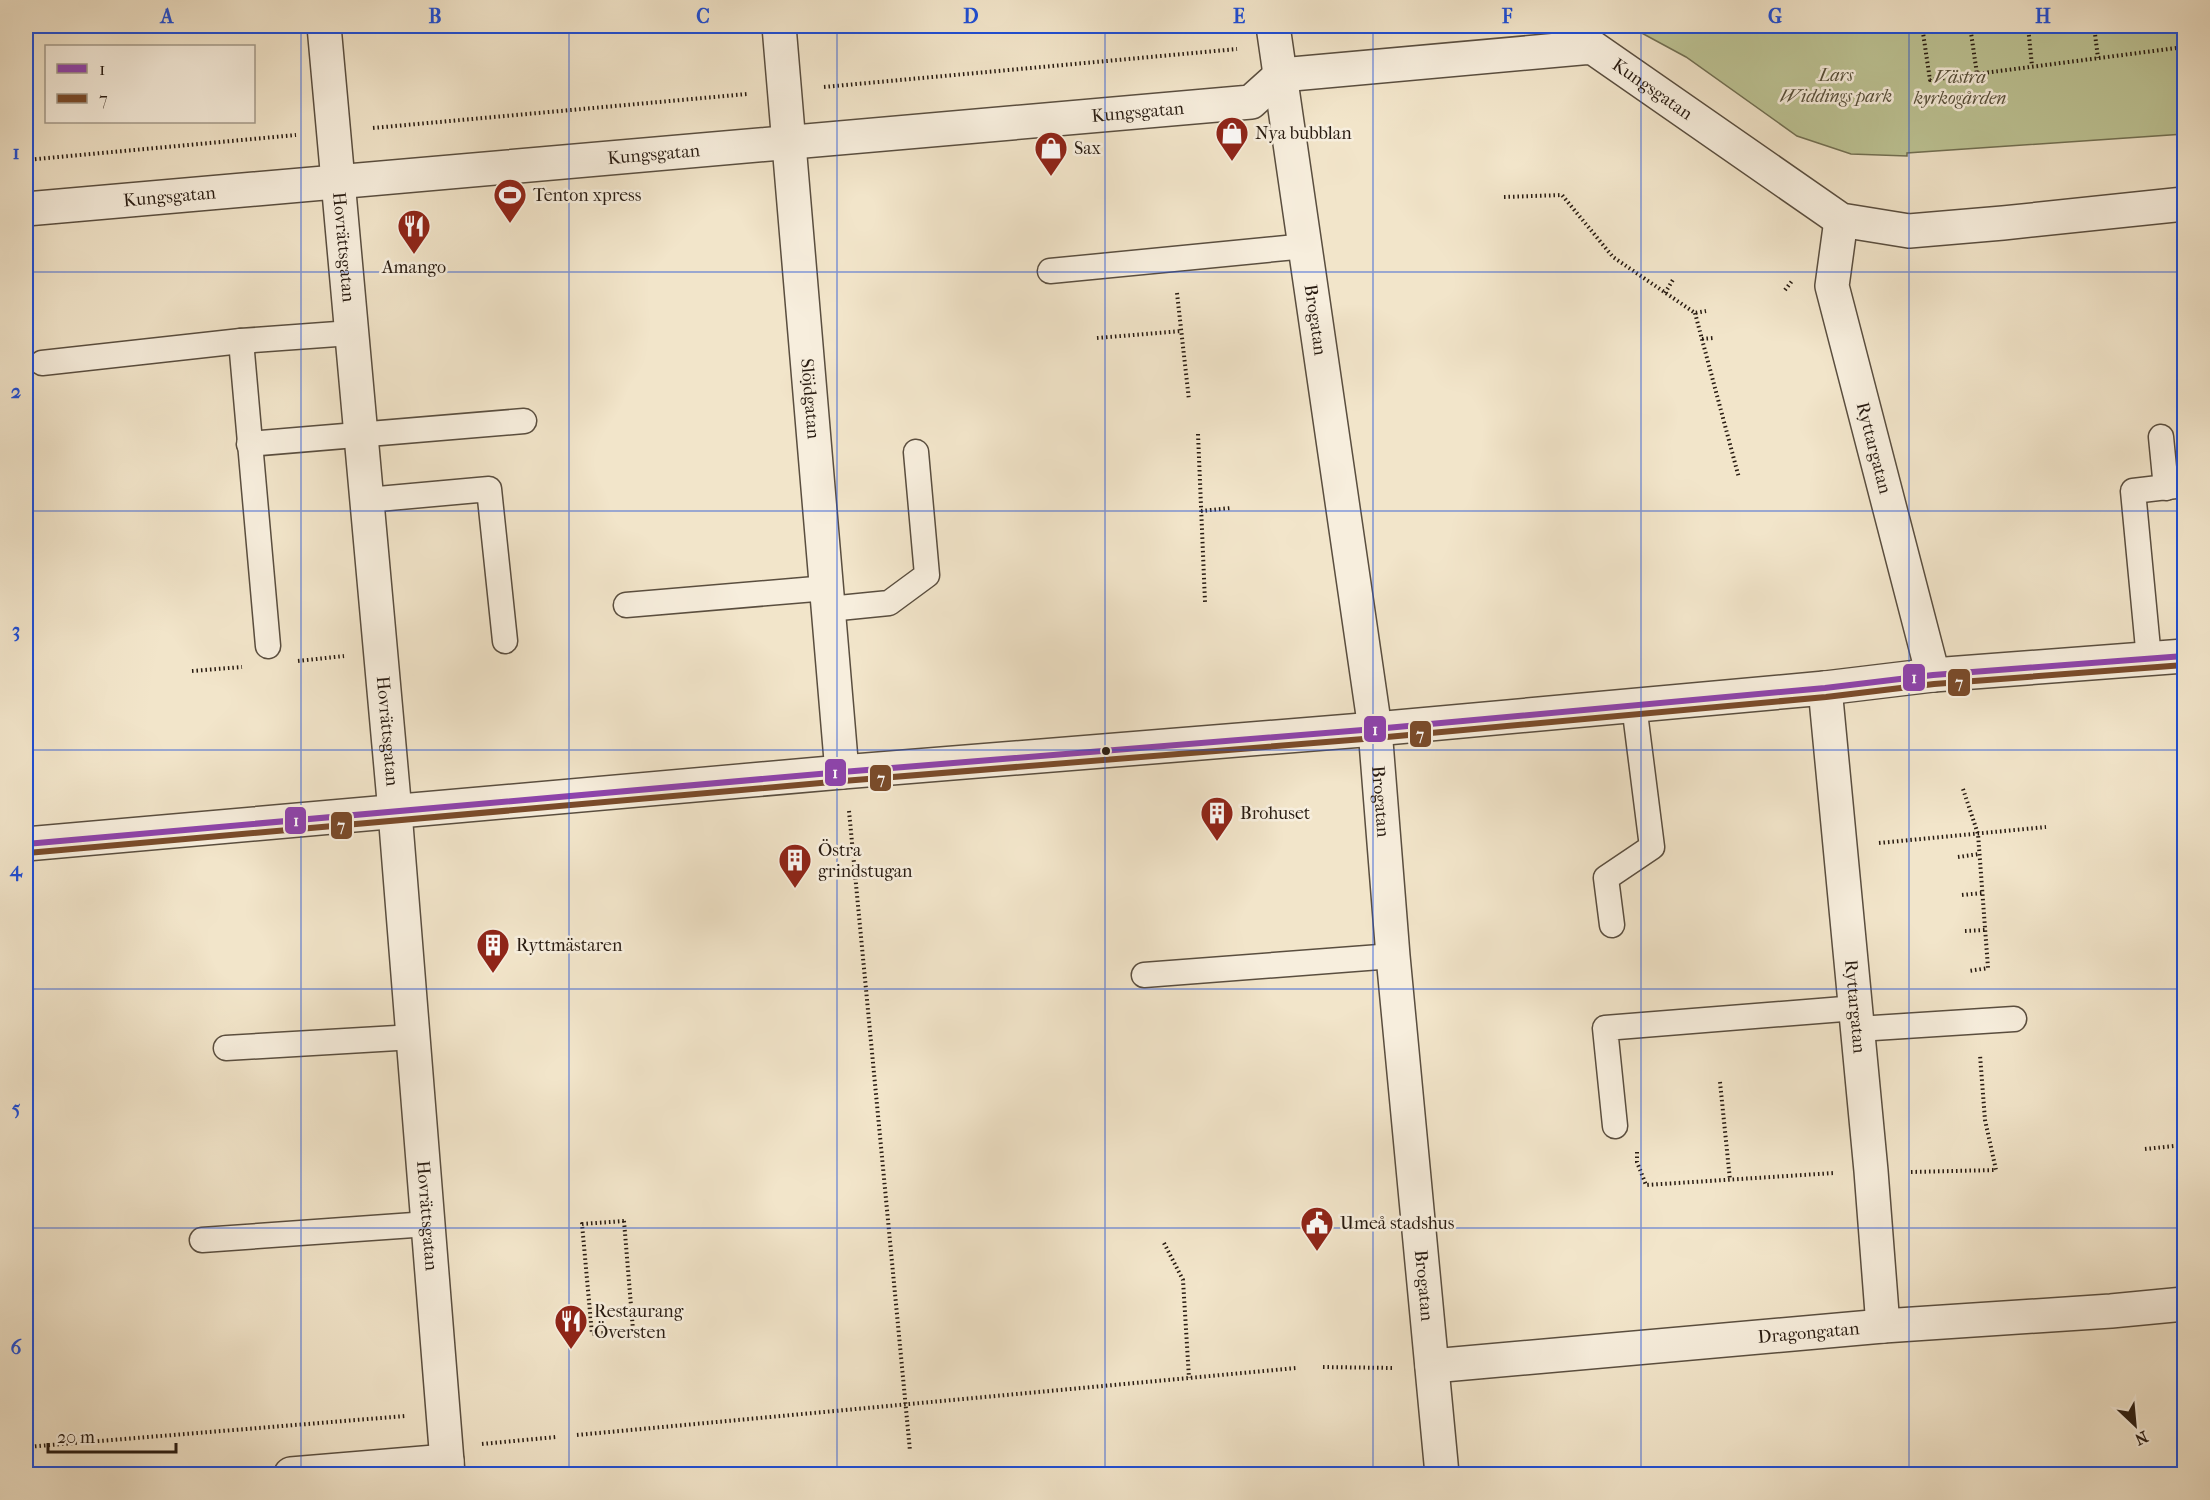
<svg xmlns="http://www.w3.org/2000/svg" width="2210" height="1500" viewBox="0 0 2210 1500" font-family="'IM FELL French Canon',serif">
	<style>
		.green { fill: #bdc495; stroke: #727053; stroke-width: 1.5 }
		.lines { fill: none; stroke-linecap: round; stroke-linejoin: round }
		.service-casing { stroke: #5a4e3f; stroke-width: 27 }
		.minor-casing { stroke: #5a4e3f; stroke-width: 36 }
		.path { stroke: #281b11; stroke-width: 4; stroke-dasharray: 1.5 3; stroke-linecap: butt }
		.service { stroke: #f7eedd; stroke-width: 24 }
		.minor { stroke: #f7eedd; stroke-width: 33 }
		.bus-1-casing { stroke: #f7eedd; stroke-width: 10 }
		.bus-2-casing { stroke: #f7eedd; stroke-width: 10 }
		.bus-1 { stroke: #8e44ad; stroke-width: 6 }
		.bus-2 { stroke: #7a4b2a; stroke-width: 6 }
		.grid { fill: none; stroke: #1d4ed8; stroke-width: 1.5; stroke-opacity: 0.55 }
		.bus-dot { fill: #281b11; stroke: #f7eedd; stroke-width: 2 }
		.labels { text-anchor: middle; stroke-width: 5; stroke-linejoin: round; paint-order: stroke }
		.park-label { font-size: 18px; font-style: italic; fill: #554e39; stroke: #f7eedd }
		.street-label { font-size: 18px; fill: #281b11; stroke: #f7eedd }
		.poi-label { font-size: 18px; fill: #281b11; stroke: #f7eedd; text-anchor: start }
		.line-badge { stroke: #f7eedd; stroke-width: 2 }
		.badge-label { font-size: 16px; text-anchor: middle; font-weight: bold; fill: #fff }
		.neatline { fill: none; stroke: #1d4ed8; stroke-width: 2 }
		.grid-label { font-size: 20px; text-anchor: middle; font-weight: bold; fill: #1d4ed8 }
	</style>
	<rect width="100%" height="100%" fill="#f2e5ca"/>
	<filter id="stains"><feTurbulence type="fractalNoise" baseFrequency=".00333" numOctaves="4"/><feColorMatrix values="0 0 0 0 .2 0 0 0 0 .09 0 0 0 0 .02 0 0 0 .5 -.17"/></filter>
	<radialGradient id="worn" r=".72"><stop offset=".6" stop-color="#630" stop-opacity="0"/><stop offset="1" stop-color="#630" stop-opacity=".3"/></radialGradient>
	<!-- green -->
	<polygon class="green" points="1616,26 2184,26 2184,134 1907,153 1907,156 1851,154 1797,136 1686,57 1638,31"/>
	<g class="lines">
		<defs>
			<g id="service">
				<polyline points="1050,271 1306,246"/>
				<polyline points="241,341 268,646"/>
				<polyline points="42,363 241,341 351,333"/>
				<polyline points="2161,437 2166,488"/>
				<polyline points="249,444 524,421"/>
				<polyline points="367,500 489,489 505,641"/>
				<polyline points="626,605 827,588"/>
				<polyline points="829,609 889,603 927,575 916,452"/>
				<polyline points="2149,659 2133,491 2184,485"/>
				<polyline points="1612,925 1606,878 1652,847 1634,705"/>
				<polyline points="1144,975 1393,956"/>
				<polyline points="1858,1029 2014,1019"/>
				<polyline points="226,1048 414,1037"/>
				<polyline points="1615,1126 1605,1028 1856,1008"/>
				<polyline points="202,1240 428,1224"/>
			</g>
			<g id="minor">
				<path id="s1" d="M324,26L395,812L448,1474"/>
				<path id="s2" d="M779,26L842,772"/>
				<path id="s3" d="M1273,26L1375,729L1393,956L1442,1474"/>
				<path id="s4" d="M26,209L1251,102L1281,75L1592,47L1841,220L1909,231L2003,223L2184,204"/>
				<path id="s5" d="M1841,220L1832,286L1933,675"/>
				<path id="s6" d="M1825,688L1871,1171L1883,1326"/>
				<polyline points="26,844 842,772 1375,729 1825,688 1933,675 2184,656"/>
				<path id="s7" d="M1432,1366L1883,1326L2111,1311L2184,1304"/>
				<polyline points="291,1474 447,1461"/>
			</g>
		</defs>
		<!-- service casing -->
		<use href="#service" class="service-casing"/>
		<!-- minor casing -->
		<use href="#minor" class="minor-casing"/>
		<!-- path -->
		<g class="path">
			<polyline points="1922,26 1930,80 2184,47"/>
			<polyline points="1970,26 1977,74"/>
			<polyline points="2028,26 2032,66"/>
			<polyline points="2094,26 2098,58"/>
			<polyline points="2180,26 2184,48"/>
			<polyline points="824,87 1237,49"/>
			<polyline points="373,128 747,94"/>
			<polyline points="26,160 296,135"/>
			<polyline points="1504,197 1562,195 1613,257 1695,313 1706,311"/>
			<polyline points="1785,290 1792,281"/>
			<polyline points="1177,293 1189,400"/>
			<polyline points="1665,293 1674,278"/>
			<polyline points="1695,313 1739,478"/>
			<polyline points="1097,338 1181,331"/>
			<polyline points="1702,339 1713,338"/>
			<polyline points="1198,434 1205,602"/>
			<polyline points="1201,511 1231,508"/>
			<polyline points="298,661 344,656"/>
			<polyline points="192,671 242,667"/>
			<polyline points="1963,789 1978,834 1988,968 1969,971"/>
			<polyline points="849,811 910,1451"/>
			<polyline points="1879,843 2046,827"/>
			<polyline points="1958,857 1979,854"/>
			<polyline points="1962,895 1982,893"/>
			<polyline points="1965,931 1985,930"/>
			<polyline points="1720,1082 1730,1180"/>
			<polyline points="2145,1149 2184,1145"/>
			<polyline points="1637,1152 1637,1162 1646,1185 1834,1173"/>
			<polyline points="1911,1172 1996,1170 1985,1120 1980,1055"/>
			<polygon points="624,1221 633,1330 592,1334 582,1224"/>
			<polyline points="1164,1243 1183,1280 1189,1378"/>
			<polyline points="1323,1367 1394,1368"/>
			<polyline points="577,1435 1296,1368"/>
			<polyline points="482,1444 556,1437"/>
			<polyline points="26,1447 405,1416"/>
		</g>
		<!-- service -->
		<use href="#service" class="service"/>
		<!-- minor -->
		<use href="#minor" class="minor"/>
		<defs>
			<polyline id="bus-1" points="26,844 842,772 1375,729 1825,688 1933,675 2184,656"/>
			<polyline id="bus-2" points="27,853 843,781 1376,738 1826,697 1934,684 2184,665"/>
		</defs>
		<!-- bus-1 casing -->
		<use href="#bus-1" class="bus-1-casing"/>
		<!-- bus-2 casing -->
		<use href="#bus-2" class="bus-2-casing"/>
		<!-- bus-1 -->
		<use href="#bus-1" class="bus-1"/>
		<!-- bus-2 -->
		<use href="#bus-2" class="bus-2"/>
	</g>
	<!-- grid -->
	<path class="grid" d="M301,26V1474M569,26V1474M837,26V1474M1105,26V1474M1373,26V1474M1641,26V1474M1909,26V1474M26,272H2184M26,511H2184M26,750H2184M26,989H2184M26,1228H2184"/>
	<!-- icons -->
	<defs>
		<symbol id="shop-pin" viewBox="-11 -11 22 30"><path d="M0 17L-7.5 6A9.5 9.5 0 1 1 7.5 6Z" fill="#8f2418" stroke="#f7eedd"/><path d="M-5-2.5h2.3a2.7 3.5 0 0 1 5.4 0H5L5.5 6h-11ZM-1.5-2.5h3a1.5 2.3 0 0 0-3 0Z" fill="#fff"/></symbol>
		<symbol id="stadium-pin" viewBox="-11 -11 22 30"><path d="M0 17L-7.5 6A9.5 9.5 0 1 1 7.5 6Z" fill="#8f2418" stroke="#f7eedd"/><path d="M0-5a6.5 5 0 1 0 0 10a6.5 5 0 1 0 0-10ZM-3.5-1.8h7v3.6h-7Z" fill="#fff"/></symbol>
		<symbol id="restaurant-pin" viewBox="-11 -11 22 30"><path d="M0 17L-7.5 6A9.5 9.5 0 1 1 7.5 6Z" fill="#8f2418" stroke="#f7eedd"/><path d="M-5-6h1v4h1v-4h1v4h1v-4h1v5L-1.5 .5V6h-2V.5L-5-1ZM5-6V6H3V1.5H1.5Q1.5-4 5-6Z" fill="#fff"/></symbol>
		<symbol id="building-pin" viewBox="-11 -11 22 30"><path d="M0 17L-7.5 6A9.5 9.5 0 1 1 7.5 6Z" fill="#8f2418" stroke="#f7eedd"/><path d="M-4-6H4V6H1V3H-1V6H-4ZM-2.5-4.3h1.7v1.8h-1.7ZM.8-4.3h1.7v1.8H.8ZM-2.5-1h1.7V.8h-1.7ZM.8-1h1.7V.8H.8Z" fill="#fff"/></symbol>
		<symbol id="civic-pin" viewBox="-11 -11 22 30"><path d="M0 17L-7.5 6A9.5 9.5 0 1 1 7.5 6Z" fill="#8f2418" stroke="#f7eedd"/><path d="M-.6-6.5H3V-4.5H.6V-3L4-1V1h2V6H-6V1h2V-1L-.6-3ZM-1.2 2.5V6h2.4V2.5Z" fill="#fff"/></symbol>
	</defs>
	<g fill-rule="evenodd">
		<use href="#shop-pin" x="1213" y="114" width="38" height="52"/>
		<use href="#shop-pin" x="1032" y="129" width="38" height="52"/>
		<use href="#stadium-pin" x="491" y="176" width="38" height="52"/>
		<use href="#restaurant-pin" x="395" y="207" width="38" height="52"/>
		<use href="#building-pin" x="1198" y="794" width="38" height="52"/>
		<use href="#building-pin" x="776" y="841" width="38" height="52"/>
		<use href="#building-pin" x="474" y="926" width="38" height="52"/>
		<use href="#civic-pin" x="1298" y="1204" width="38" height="52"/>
		<use href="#restaurant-pin" x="552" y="1302" width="38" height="52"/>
	</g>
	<!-- markers -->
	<circle class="bus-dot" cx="1106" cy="751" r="5"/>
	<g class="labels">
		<!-- park labels -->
		<g class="park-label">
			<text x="1836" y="81">Lars<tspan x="1836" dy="21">Widdings park</tspan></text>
			<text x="1960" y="83">Västra<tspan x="1960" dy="21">kyrkogården</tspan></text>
		</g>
		<!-- street labels -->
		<g class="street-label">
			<text dy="6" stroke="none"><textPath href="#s4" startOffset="1656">Kungsgatan</textPath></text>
			<text dy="6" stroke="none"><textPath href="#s4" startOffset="1116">Kungsgatan</textPath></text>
			<text dy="6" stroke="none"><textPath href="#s4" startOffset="630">Kungsgatan</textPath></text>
			<text dy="6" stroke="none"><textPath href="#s4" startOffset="144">Kungsgatan</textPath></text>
			<text dy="6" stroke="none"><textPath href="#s1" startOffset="222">Hovrättsgatan</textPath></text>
			<text dy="6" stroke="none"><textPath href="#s3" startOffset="297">Brogatan</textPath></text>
			<text dy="6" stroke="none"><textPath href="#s2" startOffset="374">Slöjdgatan</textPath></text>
			<text dy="6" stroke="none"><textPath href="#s5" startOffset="234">Ryttargatan</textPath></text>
			<text dy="6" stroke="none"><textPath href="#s1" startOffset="708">Hovrättsgatan</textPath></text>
			<text dy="6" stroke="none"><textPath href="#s3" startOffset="783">Brogatan</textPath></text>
			<text dy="6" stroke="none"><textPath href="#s6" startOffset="320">Ryttargatan</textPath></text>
			<text dy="6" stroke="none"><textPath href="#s1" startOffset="1194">Hovrättsgatan</textPath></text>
			<text dy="6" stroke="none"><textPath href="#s3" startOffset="1269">Brogatan</textPath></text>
			<text dy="6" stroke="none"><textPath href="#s7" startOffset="378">Dragongatan</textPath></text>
		</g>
		<!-- poi labels -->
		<g class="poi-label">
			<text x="1255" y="139">Nya bubblan</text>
			<text x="1074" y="154">Sax</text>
			<text x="533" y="201">Tenton xpress</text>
			<text x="414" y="273" text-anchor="middle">Amango</text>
			<text x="1240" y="819">Brohuset</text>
			<text x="818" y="856">Östra<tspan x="818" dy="21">grindstugan</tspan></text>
			<text x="516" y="951">Ryttmästaren</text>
			<text x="1340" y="1229">Umeå stadshus</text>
			<text x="594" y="1317">Restaurang<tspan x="594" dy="21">Översten</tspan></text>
		</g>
	</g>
	<g class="line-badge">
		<rect x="1902" y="663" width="24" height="29" rx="6" fill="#8e44ad"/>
		<rect x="1947" y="668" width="24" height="29" rx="6" fill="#7a4b2a"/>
		<rect x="1363" y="715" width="24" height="28" rx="6" fill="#8e44ad"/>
		<rect x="1409" y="720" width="23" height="28" rx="6" fill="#7a4b2a"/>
		<rect x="824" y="758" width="23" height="29" rx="6" fill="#8e44ad"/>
		<rect x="869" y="764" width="23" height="28" rx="6" fill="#7a4b2a"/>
		<rect x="284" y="806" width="23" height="29" rx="6" fill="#8e44ad"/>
		<rect x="330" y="811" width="23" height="29" rx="6" fill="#7a4b2a"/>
	</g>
	<g class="badge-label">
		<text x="1914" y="683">1</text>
		<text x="1959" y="688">7</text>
		<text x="1375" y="735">1</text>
		<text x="1420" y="740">7</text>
		<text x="835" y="778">1</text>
		<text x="881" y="784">7</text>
		<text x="296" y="826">1</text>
		<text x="341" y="831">7</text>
	</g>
	<!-- margin -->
	<rect width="2210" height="1500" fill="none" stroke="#f2e5ca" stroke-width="66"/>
	<!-- legend -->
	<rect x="45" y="45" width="210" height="78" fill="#f7eedd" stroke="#a49a8b" stroke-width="1.5"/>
	<rect x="57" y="64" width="30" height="9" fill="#8e44ad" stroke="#a49a8b" stroke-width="1.5"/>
	<text x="99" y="75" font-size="18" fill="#281b11">1</text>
	<rect x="57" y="94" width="30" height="9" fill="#7a4b2a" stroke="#a49a8b" stroke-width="1.5"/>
	<text x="99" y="105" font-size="18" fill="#281b11">7</text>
	<!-- north arrow -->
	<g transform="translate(2135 1425) rotate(154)" stroke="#f7eedd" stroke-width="4.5" paint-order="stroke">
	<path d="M0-4.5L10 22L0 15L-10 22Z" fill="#281b11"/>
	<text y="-9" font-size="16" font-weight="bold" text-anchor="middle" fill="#281b11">N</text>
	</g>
	<!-- scale -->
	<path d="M48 1443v9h128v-9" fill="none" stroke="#281b11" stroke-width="3"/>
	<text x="57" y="1443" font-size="18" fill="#281b11" stroke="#f7eedd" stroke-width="4.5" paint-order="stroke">20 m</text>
	<rect x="33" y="33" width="2144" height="1434" class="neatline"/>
	<g class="grid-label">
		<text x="167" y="23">A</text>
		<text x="435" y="23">B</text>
		<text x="703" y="23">C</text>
		<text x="971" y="23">D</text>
		<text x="1239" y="23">E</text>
		<text x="1507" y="23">F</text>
		<text x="1775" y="23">G</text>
		<text x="2043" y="23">H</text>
		<text x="16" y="159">1</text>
		<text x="16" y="398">2</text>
		<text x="16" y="637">3</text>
		<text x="16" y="876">4</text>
		<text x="16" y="1115">5</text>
		<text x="16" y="1354">6</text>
	</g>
	<rect width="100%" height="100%" filter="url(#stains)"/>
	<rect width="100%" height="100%" fill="url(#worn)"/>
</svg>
